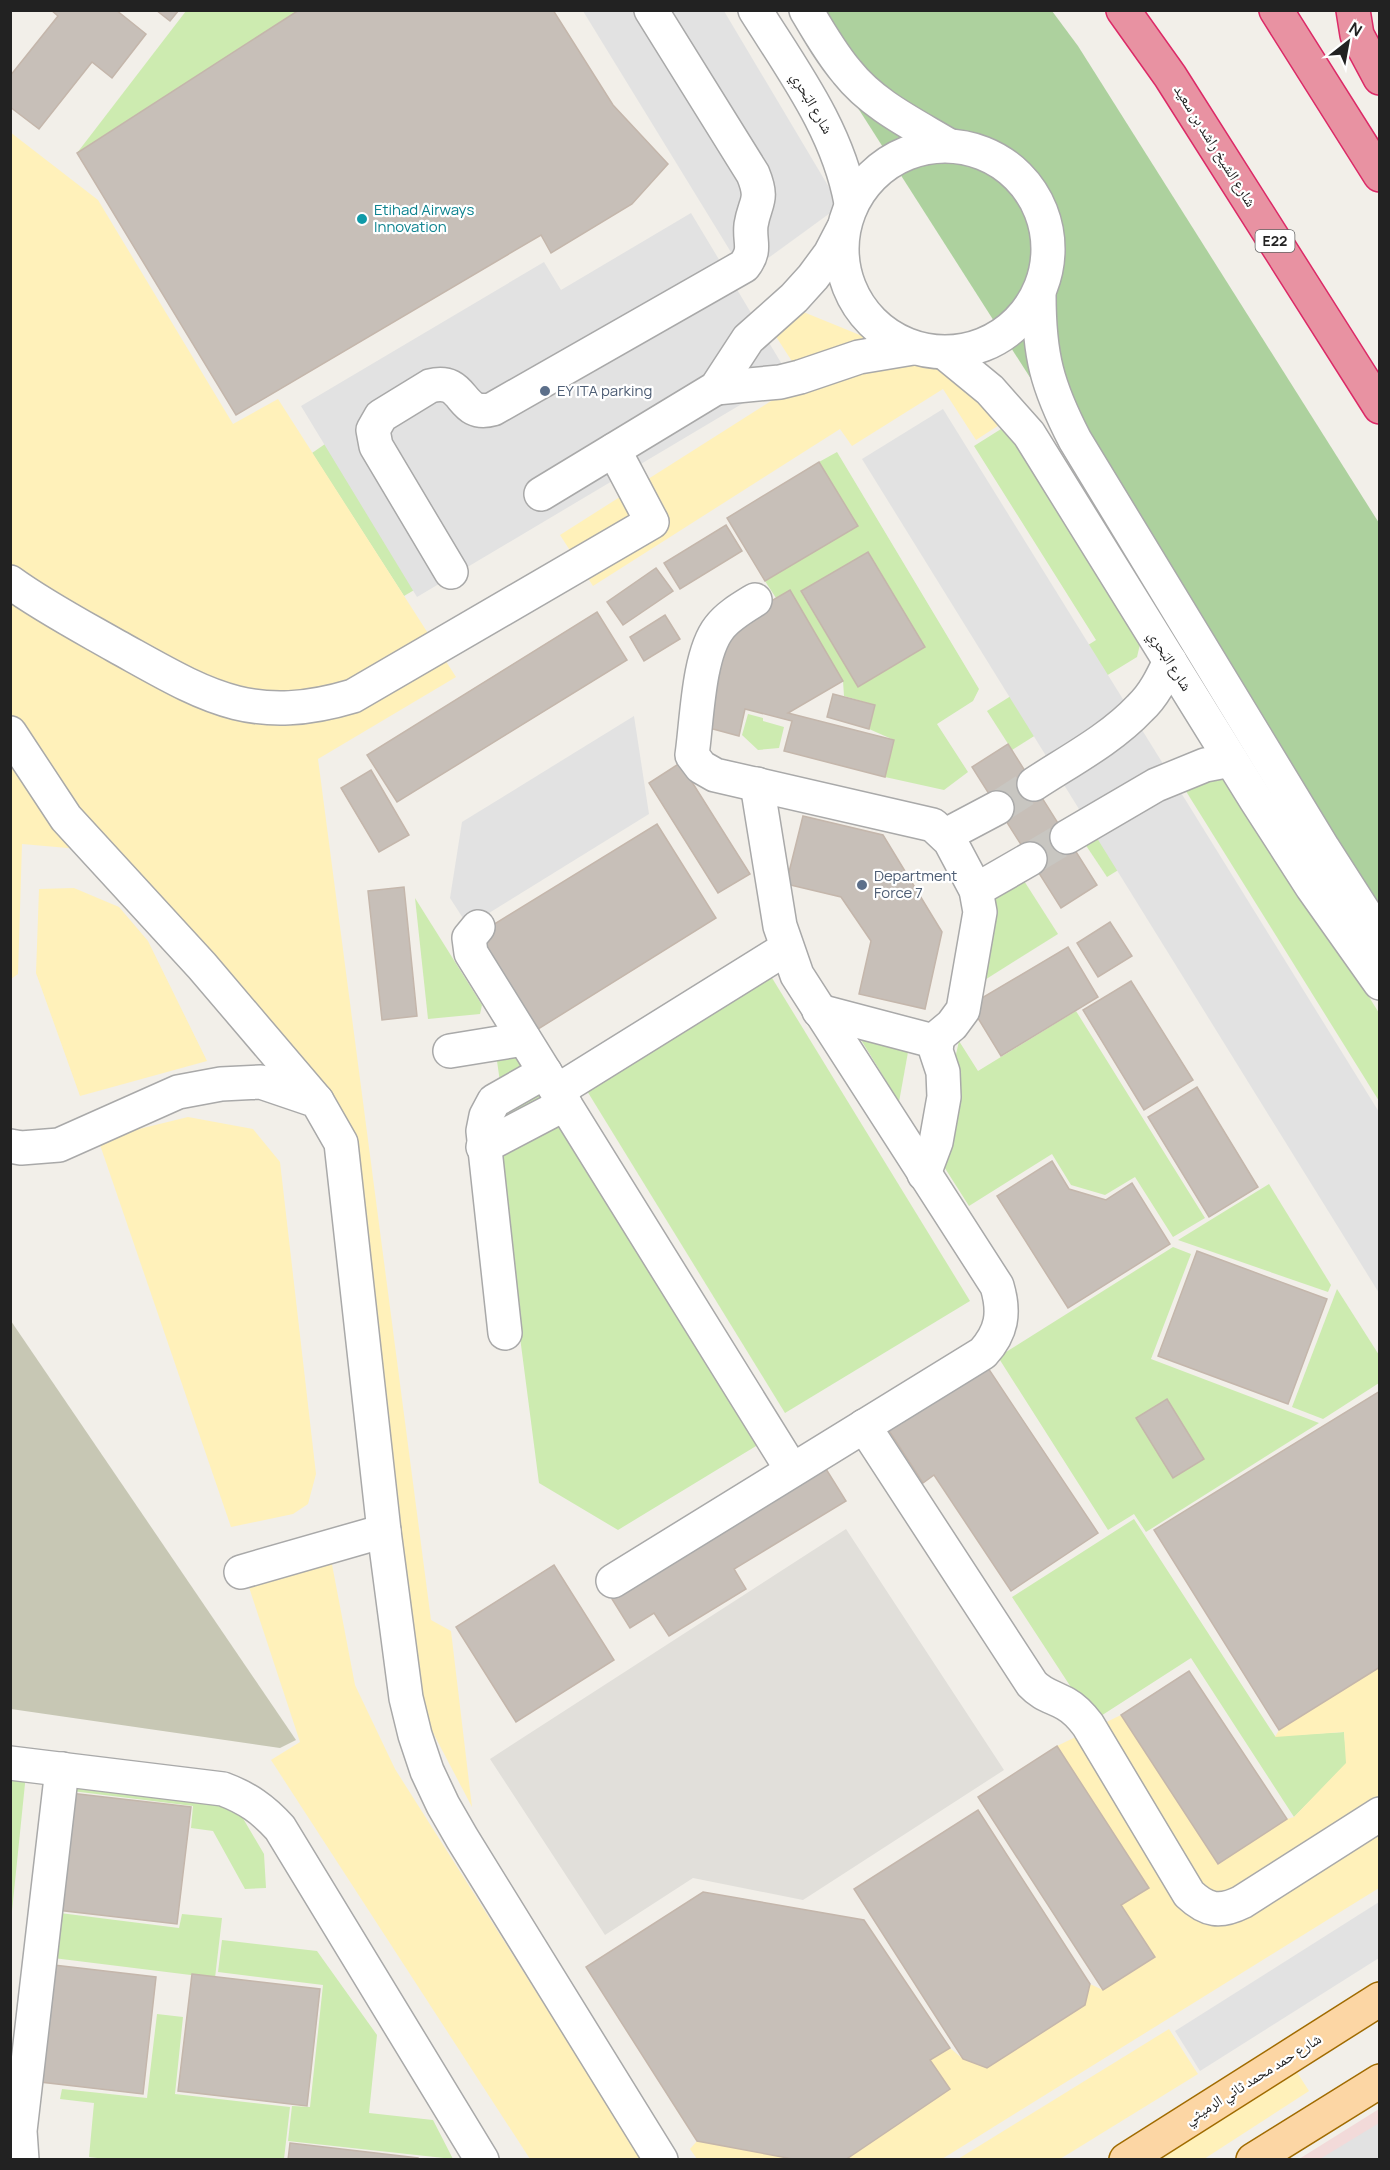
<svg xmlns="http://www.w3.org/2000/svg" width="1390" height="2170" viewBox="0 0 1390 2170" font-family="Manrope,'Noto Naskh Arabic',sans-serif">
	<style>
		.commercial { fill: #f2dad9 }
		.airport { fill: #e1dfda }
		.construction { fill: #c7c7b4 }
		.grass { fill: #cdebb0; fill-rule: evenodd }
		.forest { fill: #add19e }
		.sand { fill: #fff1ba }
		.parking { fill: #e2e2e2 }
		.building { fill: #c7bfb8; stroke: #c4b6ab; stroke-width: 1.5 }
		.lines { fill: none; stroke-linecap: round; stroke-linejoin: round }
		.minor-tunnel { stroke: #c8c6c1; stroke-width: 33; stroke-dasharray: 33 16; stroke-linecap: butt }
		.minor-casing { stroke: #a9a9a9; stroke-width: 36 }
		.major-casing { stroke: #a06b00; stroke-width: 36 }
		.highway-casing { stroke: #dc2a67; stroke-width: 36 }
		.minor { stroke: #fff; stroke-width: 33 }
		.major { stroke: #fcd6a4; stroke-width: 33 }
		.highway { stroke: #e892a2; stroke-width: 33 }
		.culture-dot { fill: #0f9aa8; stroke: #fff; stroke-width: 2 }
		.service-dot { fill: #5c6f8a; stroke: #fff; stroke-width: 2 }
		.labels { text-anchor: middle; stroke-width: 4.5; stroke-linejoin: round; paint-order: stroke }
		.shield { fill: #fff; stroke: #646464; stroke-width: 1.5 }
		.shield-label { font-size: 14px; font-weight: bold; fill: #222 }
		.street-label { font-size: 15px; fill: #222; stroke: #fff }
		.culture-label { font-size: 15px; fill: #0d838f; stroke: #fff; text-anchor: start }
		.service-label { font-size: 15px; fill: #4e5e75; stroke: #fff; text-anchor: start }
	</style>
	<rect width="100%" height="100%" fill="#f2efe9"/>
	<!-- commercial -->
	<polygon class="commercial" points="1379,2109 1379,2159 1299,2159"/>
	<!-- airport -->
	<polygon class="airport" points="846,1529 1004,1770 803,1900 693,1878 605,1935 490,1759"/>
	<!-- construction -->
	<polygon class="construction" points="10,1321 11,1321 296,1740 280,1748 11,1709"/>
	<!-- grass -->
	<g class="grass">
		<polygon points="186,11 299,11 77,153"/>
		<polygon points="1009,424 1142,636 1137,657 1093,684 1066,659 1096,640 974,446"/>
		<polygon points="328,442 421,586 404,596 312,453"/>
		<path d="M837,452L979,689L973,701L937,724L968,772L944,790L885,777L894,740L869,729L875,705L844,696L843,681L776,598L765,581L857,526L819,462ZM868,552L925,647L858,687L801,592Z"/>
		<polygon points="1022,689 1047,728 1012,750 987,711"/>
		<polygon points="748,714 763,718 763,721 784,727 779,748 758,750 742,735"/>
		<polygon points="1229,772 1379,1013 1379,1101 1179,780"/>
		<polygon points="1114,826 1136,859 1107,877 1085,844"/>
		<polygon points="1014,865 1058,934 972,988 993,877"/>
		<polygon points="415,898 482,1005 480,1014 428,1019"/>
		<polygon points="769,973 970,1301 785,1413 584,1086"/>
		<polygon points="1076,1011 1205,1218 1173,1237 1135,1177 1105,1195 1071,1185 1052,1154 969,1206 934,1151 959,1041 978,1071"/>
		<polygon points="855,1030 910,1041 899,1102"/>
		<polygon points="521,1051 761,1443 618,1530 539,1483 487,1084 500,1082 496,1054"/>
		<polygon points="1269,1184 1331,1285 1328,1292 1178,1240"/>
		<polygon points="1173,1247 1191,1254 1151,1359 1319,1423 1146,1532 1134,1514 1108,1530 998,1357"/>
		<polygon points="1337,1289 1379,1355 1379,1383 1323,1419 1292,1407"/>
		<polygon points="1134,1519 1275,1736 1344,1732 1347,1763 1294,1817 1191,1658 1093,1721 1012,1597"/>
		<polygon points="11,1762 27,1764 11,1921"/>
		<polygon points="51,1763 234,1803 264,1854 266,1888 245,1889 213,1831 191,1828 193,1806 48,1788"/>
		<polygon points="44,1911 179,1928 182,1914 222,1918 215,1978 29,1955"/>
		<polygon points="222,1940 317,1951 377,2035 369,2113 433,2120 453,2159 288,2141 292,2106 310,2107 323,1985 218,1972"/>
		<polygon points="157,2014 183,2017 175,2094 290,2107 284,2159 115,2160 89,2157 94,2103 60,2099 62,2089 147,2098"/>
	</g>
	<!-- forest -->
	<polygon class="forest" points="796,11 1052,11 1078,46 1379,523 1379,924"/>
	<!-- sand -->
	<g class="sand">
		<polygon points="10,132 98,200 233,424 278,399 456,677 318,759 431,1620 451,1631 472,1807 397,1664 323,1128 184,921 140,879 91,850 22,844 18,974 11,979"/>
		<polygon points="774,300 953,373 1007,420 976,440 943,389 852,446 840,429 593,586 560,535 804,380 759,310"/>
		<polygon points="74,888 119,907 148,941 207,1061 80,1096 36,973 39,889"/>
		<polygon points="188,1117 253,1129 280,1162 316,1474 308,1504 293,1514 231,1527 98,1139"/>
		<polygon points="330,1554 355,1685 395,1769 642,2159 530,2159 271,1760 300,1742 243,1569"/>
		<polygon points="1379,1667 1379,1888 942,2159 845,2160 950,2089 930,2060 950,2048 963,2059 987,2068 1085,2005 1090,1984 1103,1990 1154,1958 1121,1905 1148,1888 1057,1746 1121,1715 1218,1863 1287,1819 1294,1817 1346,1763 1344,1732 1275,1737 1279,1730"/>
		<polygon points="1169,2029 1198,2074 1060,2159 958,2159"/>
		<polygon points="1286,2055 1309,2091 1204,2159 1126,2160"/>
		<polygon points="697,2141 798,2159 697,2159 690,2149"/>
	</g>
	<!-- parking -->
	<g class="parking">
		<polygon points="583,11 724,11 830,189 837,208 745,275"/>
		<polygon points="691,213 789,376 417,597 301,406 544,262 561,290"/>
		<polygon points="943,409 1379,1112 1379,1293 862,459"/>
		<polygon points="634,716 649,814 468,926 450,898 462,822"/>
		<polygon points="1379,1902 1379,1958 1200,2071 1175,2031"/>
		<polygon points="1379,2123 1379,2159 1320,2159"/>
	</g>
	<!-- building -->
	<g class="building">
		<polygon points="51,10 116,10 146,34 112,78 92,62 39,129 10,107 10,76 58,16"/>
		<polygon points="156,10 179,10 170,21"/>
		<polygon points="299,10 553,10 613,105 668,164 632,204 551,253 541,235 236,415 77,153"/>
		<polygon points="819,462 858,526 765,581 727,518"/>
		<polygon points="726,525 742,551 680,589 664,563"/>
		<polygon points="868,552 925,647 858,687 801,591"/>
		<polygon points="656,568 673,591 623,625 607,602"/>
		<polygon points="790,590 843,681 788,713 894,740 885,777 784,751 792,721 745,709 739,736 698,725 722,630"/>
		<polygon points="597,612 627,660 397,802 367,755"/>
		<polygon points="665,615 680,639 644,661 630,637"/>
		<polygon points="833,694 875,705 869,729 827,717"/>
		<polygon points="1008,744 1097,885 1061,908 972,767"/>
		<polygon points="680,763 750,874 718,893 649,783"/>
		<polygon points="371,770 409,835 379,852 341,788"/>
		<polygon points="803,816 883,835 942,932 925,1009 859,994 871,941 841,897 786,884"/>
		<polygon points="657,824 716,918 535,1031 475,936"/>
		<polygon points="404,887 417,1016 382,1020 368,891"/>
		<polygon points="1110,922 1132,956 1098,977 1077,943"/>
		<polygon points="1068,947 1098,997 1001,1056 970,1005"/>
		<polygon points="1131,981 1193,1080 1144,1110 1083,1010"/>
		<polygon points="1197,1087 1258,1187 1209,1217 1148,1117"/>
		<polygon points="1052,1161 1069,1189 1106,1200 1132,1183 1170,1244 1068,1308 997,1196"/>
		<polygon points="1197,1251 1327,1299 1288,1404 1158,1356"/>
		<polygon points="982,1359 1098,1533 1011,1591 934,1475 923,1483 884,1423"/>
		<polygon points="1380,1391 1380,1667 1279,1730 1154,1530"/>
		<polygon points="1167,1399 1204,1459 1173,1478 1136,1418"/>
		<polygon points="826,1469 846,1501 734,1569 746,1589 669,1636 654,1613 630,1628 612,1599"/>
		<polygon points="554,1565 614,1660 516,1722 456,1627"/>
		<polygon points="1189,1671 1287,1819 1218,1864 1121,1715"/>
		<polygon points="1057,1746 1149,1888 1121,1905 1155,1957 1103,1990 978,1797"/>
		<polygon points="61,1792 191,1807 177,1924 48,1909"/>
		<polygon points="978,1810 1090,1984 1085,2005 987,2068 963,2059 854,1889"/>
		<polygon points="703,1892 864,1920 950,2048 930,2060 950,2089 845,2160 798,2160 697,2141 586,1967"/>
		<polygon points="28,1962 156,1977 143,2094 14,2079"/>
		<polygon points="192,1974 320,1989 307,2106 178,2091"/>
		<polygon points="290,2143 418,2158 418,2160 288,2160"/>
	</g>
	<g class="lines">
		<!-- minor-tunnel -->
		<g class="minor-tunnel">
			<polyline points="997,808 1034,784"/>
			<polyline points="1030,859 1067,837"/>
		</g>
		<defs>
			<g id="minor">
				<path d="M755,10C794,72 838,131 851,203"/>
				<path d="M806,10C819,32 831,53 847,72C873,105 913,124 948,145"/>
				<circle cx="945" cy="249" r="103"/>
				<path d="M1039,295C1039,355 1047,386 1075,440L1323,848L1380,937"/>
				<polyline points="945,353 990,390 1029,434 1256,800 1312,887 1380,983"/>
				<polyline points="716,388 780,382 800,377 859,357 913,348"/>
				<polyline points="541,494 716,388 748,339 794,298 813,277 830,254 843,229"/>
				<path d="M451,572L376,446L373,430L381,416L430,386C467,376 458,419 493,409L744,266C757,249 749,243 751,225C755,201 764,201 753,174L651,10"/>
				<path d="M10,582C43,606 81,626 116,646C203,694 250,727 353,696L652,522L614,450"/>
				<path d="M755,600C742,608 728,616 719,628C698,655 697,721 692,755L701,767L715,775L933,825L950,841L976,890L980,912L963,1010L952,1025L940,1035L937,1042L936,1051L943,1072L944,1097L936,1142L924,1174"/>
				<polyline points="10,733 66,818 202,966 317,1101"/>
				<path d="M1034,784C1069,761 1111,739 1140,708C1154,695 1162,678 1170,661"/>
				<polyline points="946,835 997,808"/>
				<polyline points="1067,837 1156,785 1205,765 1231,760"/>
				<polyline points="976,890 1030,859"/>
				<polyline points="478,927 469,938 471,953 792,1470"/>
				<polyline points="819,1011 937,1042"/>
				<polyline points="450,1051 524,1039"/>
				<polyline points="557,1091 787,948"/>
				<polyline points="10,1146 21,1148 59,1145 178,1092 221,1084 261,1082 317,1101 341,1143 384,1531 406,1698 415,1735 427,1771 443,1805 462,1838 661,2160"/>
				<polyline points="483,1147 565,1104"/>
				<polyline points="505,1333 483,1131 486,1116 494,1101 545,1072"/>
				<path d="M864,1426L1032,1684C1042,1695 1054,1697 1066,1704C1075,1709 1082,1717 1088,1725L1189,1894C1207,1911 1220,1913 1242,1902L1380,1814"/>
				<polyline points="241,1572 384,1531"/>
				<path d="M613,1581L983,1353C1002,1332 1005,1313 997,1286L797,975L780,926L757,784"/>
				<path d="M10,1763L223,1789C247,1798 263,1809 280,1828L482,2160"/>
				<polyline points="22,2160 20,2131 62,1769"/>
			</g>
			<g id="major">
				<polyline points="1126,2160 1380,1999"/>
				<polyline points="1253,2160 1380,2081"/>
			</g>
			<g id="highway">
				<polyline points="1123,10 1170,76 1380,407"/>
				<polyline points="1276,10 1380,175"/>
				<polyline points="1353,10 1357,35 1380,78"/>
			</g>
		</defs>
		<!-- minor casing -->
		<use href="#minor" class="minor-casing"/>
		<!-- major casing -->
		<use href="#major" class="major-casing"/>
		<!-- highway casing -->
		<use href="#highway" class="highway-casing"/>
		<!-- minor -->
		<use href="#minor" class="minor"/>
		<!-- major -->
		<use href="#major" class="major"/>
		<!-- highway -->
		<use href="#highway" class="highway"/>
	</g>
	<!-- markers -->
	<circle class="culture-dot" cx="362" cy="219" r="6"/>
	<g class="service-dot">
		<circle cx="545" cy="391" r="6"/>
		<circle cx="862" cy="885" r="6"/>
	</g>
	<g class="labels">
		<!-- shield labels -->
		<rect class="shield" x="1255.5" y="230" width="39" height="22" rx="4.5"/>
		<g class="shield-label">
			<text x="1275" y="246">E22</text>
		</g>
		<!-- street labels -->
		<g class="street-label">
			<text transform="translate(812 103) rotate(60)" y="5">شارع البَحرِي</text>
			<text transform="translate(1215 146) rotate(58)" y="5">شارع الشيخ راشد بن سعيد</text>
			<text transform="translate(1170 661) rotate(58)" y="5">شارع البَحرِي</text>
			<text transform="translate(1253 2079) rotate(-32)" y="5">شارع حمد محمد ثاني الرميثي</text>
		</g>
		<!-- culture labels -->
		<g class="culture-label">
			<text x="374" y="215">Etihad Airways<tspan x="374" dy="17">Innovation</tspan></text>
		</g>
		<!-- service labels -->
		<g class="service-label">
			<text x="557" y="396">EY ITA parking</text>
			<text x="874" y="881">Department<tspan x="874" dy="17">Force 7</tspan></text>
		</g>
	</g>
	<!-- border -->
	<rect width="1390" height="2170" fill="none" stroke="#222222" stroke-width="24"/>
	<!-- north arrow -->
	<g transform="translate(1348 42) rotate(31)" stroke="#ffffff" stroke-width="4.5" paint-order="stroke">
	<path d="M0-4.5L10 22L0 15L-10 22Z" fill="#222222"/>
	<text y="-9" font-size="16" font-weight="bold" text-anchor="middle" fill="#222222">N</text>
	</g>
</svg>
